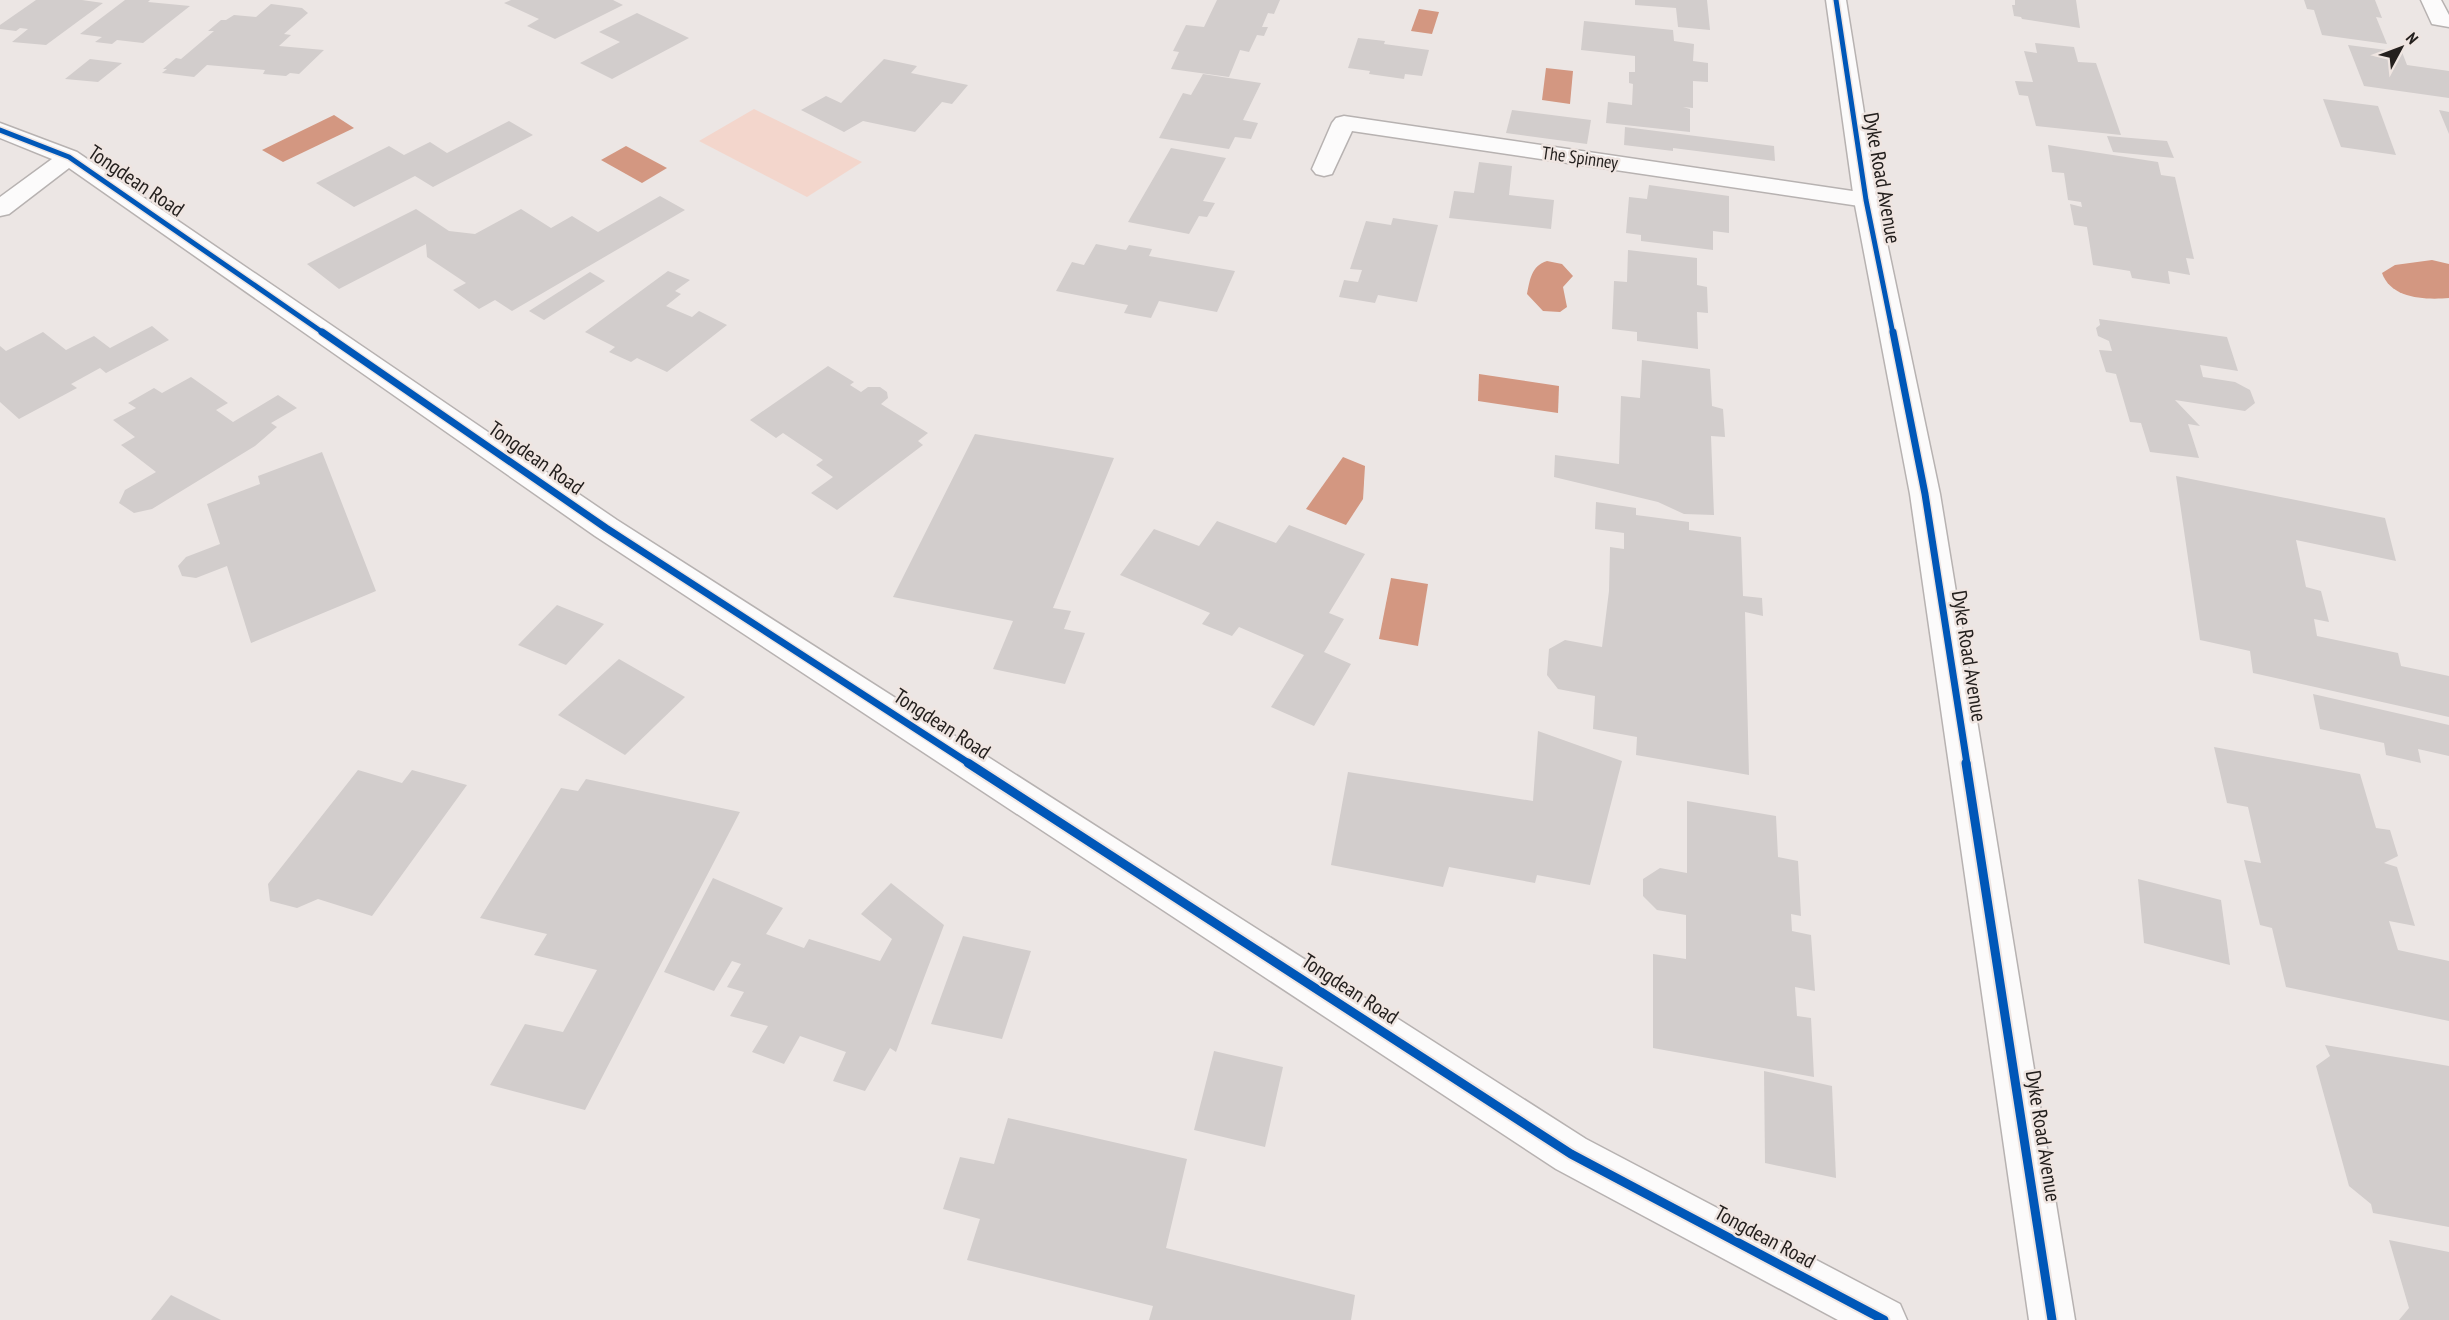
<svg xmlns="http://www.w3.org/2000/svg" width="2449" height="1320" viewBox="0 0 2449 1320" font-family="'PT Sans Narrow',sans-serif">
	<style>
		.green { fill: #f3d6cc }
		.water { fill: #d39781 }
		.building { fill: #d2cdcc }
		.lines { fill: none; stroke-linecap: round; stroke-linejoin: round }
		.street-casing { stroke: #b7b2b1; stroke-width: 3 }
		.secondary-casing { stroke: #b7b2b1; stroke-width: 3 }
		.street { fill: #fcfbfb; fill-rule: evenodd }
		.secondary { fill: #fcfbfb; fill-rule: evenodd }
		.cycleway-far2-casing { stroke: #efe5e1; stroke-width: 8 }
		.cycleway-far1-casing { stroke: #efe5e1; stroke-width: 10 }
		.cycleway-casing { stroke: #efe5e1; stroke-width: 13 }
		.cycleway-far2 { stroke: #0057b8; stroke-width: 5 }
		.cycleway-far1 { stroke: #0057b8; stroke-width: 7 }
		.cycleway { stroke: #0057b8; stroke-width: 9 }
		.labels { text-anchor: middle; stroke-width: 5; stroke-linejoin: round; paint-order: stroke }
		.far-street-label { font-size: 18px; fill: #24201e; stroke: #efe5e1 }
		.street-label { font-size: 21px; fill: #24201e; stroke: #efe5e1 }
	</style>
	<rect width="100%" height="100%" fill="#ece6e4"/>
	<!-- green -->
	<polygon class="green" points="754,109 862,162 807,197 699,141"/>
	<!-- water -->
	<g class="water">
		<polygon points="1419,9 1439,12 1432,34 1411,31"/>
		<polygon points="1546,68 1573,71 1570,104 1542,100"/>
		<polygon points="334,115 354,128 283,162 262,150"/>
		<polygon points="626,146 667,168 642,183 601,160"/>
		<path d="M2432,260L2449,264V298C2426,300 2391,299 2382,273L2395,265Z"/>
		<path d="M1547,261L1562,264L1573,276L1563,287L1567,307L1560,312L1543,311L1527,294C1530,280 1531,266 1547,261Z"/>
		<polygon points="1479,374 1559,386 1558,413 1478,401"/>
		<polygon points="1343,457 1365,466 1363,499 1346,525 1306,509"/>
		<polygon points="1391,578 1428,584 1418,646 1379,639"/>
	</g>
	<!-- building -->
	<g class="building">
		<polygon points="36,0 82,0 103,3 46,45 12,42 28,29 20,28 16,31 0,29 0,25"/>
		<polygon points="125,0 150,0 148,2 190,6 143,43 117,40 112,44 95,42 102,37 80,34"/>
		<polygon points="511,0 613,0 623,5 555,39 527,26 539,19 504,3"/>
		<polygon points="1217,0 1280,0 1274,14 1268,13 1262,27 1268,27 1264,36 1257,35 1249,52 1240,50 1229,77 1171,69 1179,52 1173,51 1186,25 1204,27"/>
		<polygon points="1635,0 1707,0 1710,30 1678,27 1676,8 1635,5"/>
		<polygon points="2015,0 2076,0 2080,28 2022,19 2021,17 2014,16 2012,5 2015,5"/>
		<polygon points="2304,0 2375,0 2382,18 2376,17 2387,44 2322,35 2314,10 2307,9"/>
		<polygon points="271,4 302,8 308,13 284,34 291,35 279,46 324,50 299,74 290,73 286,76 263,74 265,70 207,65 194,77 162,73 167,69 163,69 176,58 181,59 214,31 208,31 221,20 226,20 234,15 256,17"/>
		<polygon points="637,13 689,38 612,79 580,63 620,42 599,32"/>
		<polygon points="1584,21 1673,30 1674,41 1694,44 1693,61 1708,63 1708,82 1693,81 1693,108 1683,107 1690,109 1690,132 1606,123 1608,102 1632,105 1633,84 1629,83 1629,72 1635,72 1635,56 1581,50"/>
		<polygon points="1358,38 1385,41 1384,44 1429,50 1422,76 1405,74 1404,79 1369,74 1370,71 1348,68"/>
		<polygon points="2035,43 2074,47 2078,62 2096,63 2121,135 2036,126 2028,96 2019,95 2015,81 2033,82 2024,51 2037,53"/>
		<polygon points="2348,45 2402,52 2407,65 2449,71 2449,98 2364,86"/>
		<polygon points="90,59 122,63 98,82 65,79"/>
		<polygon points="884,59 917,66 911,73 968,85 952,104 942,102 915,132 863,121 844,132 801,110 826,96 841,103"/>
		<polygon points="1203,74 1261,83 1243,120 1258,123 1251,139 1235,137 1229,149 1159,138 1183,93 1191,95"/>
		<polygon points="2323,99 2378,106 2396,155 2341,147"/>
		<polygon points="1512,110 1591,120 1587,144 1506,133"/>
		<polygon points="2439,110 2449,112 2449,134"/>
		<polygon points="509,121 533,135 433,187 415,176 354,207 316,183 389,146 404,155 430,142 447,153"/>
		<polygon points="1625,127 1774,146 1775,161 1673,148 1673,151 1624,145"/>
		<polygon points="2107,136 2167,141 2174,158 2113,152"/>
		<polygon points="2048,145 2158,162 2161,175 2175,177 2194,259 2186,258 2190,275 2168,271 2170,284 2132,278 2130,271 2093,265 2087,227 2074,225 2070,204 2082,207 2081,202 2068,200 2064,173 2052,172"/>
		<polygon points="1171,148 1226,158 1203,201 1215,203 1207,217 1199,216 1189,234 1128,222"/>
		<polygon points="1479,162 1512,166 1509,195 1554,200 1551,229 1449,218 1454,191 1474,193"/>
		<polygon points="1649,185 1729,196 1729,233 1713,231 1713,250 1641,241 1641,235 1626,233 1629,197 1647,199"/>
		<polygon points="660,196 685,210 512,311 495,300 479,309 453,290 466,283 427,257 426,244 339,289 307,264 416,209 449,231 475,234 521,209 551,228 572,216 598,232"/>
		<polygon points="1393,218 1438,225 1417,302 1378,295 1375,303 1339,297 1344,280 1358,282 1362,270 1350,269 1366,221 1391,225"/>
		<polygon points="1096,244 1126,250 1129,245 1152,249 1149,256 1235,271 1217,312 1159,301 1151,318 1124,313 1128,305 1056,291 1072,262 1084,265"/>
		<polygon points="1628,250 1697,258 1697,285 1707,287 1708,313 1697,312 1698,349 1637,341 1637,332 1612,329 1614,281 1627,282"/>
		<polygon points="668,271 690,280 675,291 681,294 666,306 692,317 699,311 727,325 667,372 637,358 631,362 609,352 615,347 585,332"/>
		<polygon points="590,272 605,281 544,320 529,311"/>
		<polygon points="2099,319 2227,337 2238,371 2200,365 2203,377 2235,382 2250,390 2255,403 2245,411 2175,400 2200,426 2188,424 2199,458 2150,452 2141,423 2130,422 2116,374 2106,372 2099,350 2112,351 2109,341 2098,336 2096,328 2100,325"/>
		<polygon points="152,326 169,340 106,373 100,368 71,384 77,388 19,419 0,402 0,346 6,351 43,332 66,350 94,336 110,348"/>
		<polygon points="1642,360 1710,369 1712,406 1723,409 1725,437 1711,436 1714,515 1684,514 1658,502 1554,477 1555,455 1619,464 1621,396 1640,398"/>
		<polygon points="828,366 854,382 850,385 861,392 868,387 880,387 887,392 888,398 881,404 928,433 918,441 923,445 837,510 811,493 833,477 816,465 823,460 783,433 776,438 750,420"/>
		<polygon points="191,377 228,403 216,410 233,422 278,395 297,408 271,423 277,427 255,446 152,509 134,513 119,503 125,490 156,472 121,445 135,437 113,420 136,408 128,403 154,388 162,393"/>
		<polygon points="975,434 1114,458 1053,608 1071,611 1064,629 1085,633 1065,684 993,669 1013,621 893,597"/>
		<polygon points="322,452 376,591 251,643 227,566 196,578 182,576 178,566 186,557 220,544 207,504 260,484 258,476"/>
		<polygon points="2176,476 2385,518 2396,561 2296,540 2306,587 2321,591 2329,622 2314,619 2317,636 2398,653 2401,666 2449,676 2449,717 2253,673 2250,651 2200,640"/>
		<polygon points="1596,502 1636,508 1636,515 1689,522 1689,530 1741,537 1743,596 1762,598 1763,616 1745,612 1749,775 1636,755 1637,737 1593,729 1595,696 1558,689 1547,675 1549,649 1565,640 1602,647 1609,591 1610,547 1624,549 1624,533 1595,529"/>
		<polygon points="1217,521 1276,543 1289,525 1365,554 1329,613 1344,619 1324,652 1351,664 1314,726 1271,707 1304,655 1239,627 1232,636 1202,624 1210,613 1120,575 1154,529 1199,546"/>
		<polygon points="557,605 604,624 566,665 518,645"/>
		<polygon points="619,659 685,697 625,755 558,715"/>
		<polygon points="2313,694 2449,725 2449,756 2418,749 2421,763 2386,755 2384,743 2320,729"/>
		<polygon points="1538,731 1622,761 1590,885 1537,875 1535,883 1449,867 1443,887 1331,865 1348,772 1533,801"/>
		<polygon points="2214,747 2360,774 2376,828 2390,830 2398,856 2384,863 2397,867 2415,926 2389,921 2398,950 2449,961 2449,1021 2286,987 2272,928 2260,925 2244,860 2261,863 2248,807 2227,803"/>
		<polygon points="358,770 402,783 412,770 467,785 372,916 318,899 297,908 270,901 268,884"/>
		<polygon points="586,779 740,812 585,1110 490,1085 525,1024 563,1032 597,970 534,955 547,934 480,918 561,788 578,791"/>
		<polygon points="1687,801 1776,816 1778,857 1798,861 1801,916 1791,914 1792,931 1811,935 1815,991 1795,987 1797,1016 1811,1018 1814,1077 1653,1048 1653,954 1686,959 1686,915 1657,910 1643,896 1643,879 1660,868 1687,873"/>
		<polygon points="713,878 783,908 766,934 804,948 809,939 880,961 892,939 861,914 891,883 944,925 896,1052 890,1048 865,1091 833,1081 846,1052 800,1036 784,1064 752,1052 768,1026 730,1016 744,992 727,987 741,964 732,961 714,991 664,972"/>
		<polygon points="2138,879 2221,900 2230,965 2144,943"/>
		<polygon points="963,936 1031,951 1002,1039 931,1024"/>
		<polygon points="2325,1045 2449,1066 2449,1227 2373,1213 2371,1204 2349,1186 2316,1066 2330,1056"/>
		<polygon points="1214,1051 1283,1067 1265,1147 1194,1130"/>
		<polygon points="1764,1071 1832,1086 1836,1178 1765,1163"/>
		<polygon points="1008,1118 1187,1159 1166,1248 1355,1295 1351,1320 1149,1320 1153,1306 967,1260 980,1219 943,1209 960,1157 994,1164"/>
		<polygon points="2389,1240 2449,1252 2449,1320 2399,1320 2409,1308"/>
		<polygon points="171,1295 221,1320 151,1320"/>
	</g>
	<g class="lines">
		<defs>
			<g id="street">
				<polygon points="2421,0 2441,0 2449,15 2449,27 2432,24"/>
				<polygon points="1344,116 1866,193 1875,195 1878,200 1875,205 1866,207 1352,131 1332,174 1324,176 1316,174 1312,169 1332,123 1336,118"/>
				<polygon points="0,123 77,152 617,520 1586,1139 1900,1304 1907,1320 1838,1320 1556,1169 595,536 69,168 9,214 0,216 0,197 52,159 0,138"/>
			</g>
			<polygon id="secondary" points="1826,0 1846,0 1878,200 1940,494 2075,1320 2029,1320 1910,494 1854,200"/>
		</defs>
		<!-- street casing -->
		<use href="#street" class="street-casing"/>
		<!-- secondary casing -->
		<use href="#secondary" class="secondary-casing"/>
		<!-- street -->
		<use href="#street" class="street"/>
		<!-- secondary -->
		<use href="#secondary" class="secondary"/>
		<defs>
			<g id="cycleway-far2">
				<polyline points="1836,0 1866,200 1893,334"/>
				<polyline points="0,130 69,157 325,334"/>
			</g>
			<g id="cycleway-far1">
				<polyline points="322,332 606,528 970,764"/>
				<polyline points="1893,332 1925,494 1967,764"/>
			</g>
			<g id="cycleway">
				<polyline points="968,763 1571,1154 1884,1320"/>
				<polyline points="1966,763 2052,1320"/>
			</g>
		</defs>
		<!-- cycleway-far2 casing -->
		<use href="#cycleway-far2" class="cycleway-far2-casing"/>
		<!-- cycleway-far1 casing -->
		<use href="#cycleway-far1" class="cycleway-far1-casing"/>
		<!-- cycleway casing -->
		<use href="#cycleway" class="cycleway-casing"/>
		<!-- cycleway-far2 -->
		<use href="#cycleway-far2" class="cycleway-far2"/>
		<!-- cycleway-far1 -->
		<use href="#cycleway-far1" class="cycleway-far1"/>
		<!-- cycleway -->
		<use href="#cycleway" class="cycleway"/>
	</g>
	<g class="labels">
		<!-- far-street labels -->
		<g class="far-street-label">
			<text transform="translate(1580 158) rotate(8)" y="6">The Spinney</text>
		</g>
		<!-- street labels -->
		<g class="street-label">
			<text transform="translate(1882 178) rotate(80)" y="7">Dyke Road Avenue</text>
			<text transform="translate(136 181) rotate(34)" y="7">Tongdean Road</text>
			<text transform="translate(536 458) rotate(35)" y="7">Tongdean Road</text>
			<text transform="translate(1969 656) rotate(81)" y="7">Dyke Road Avenue</text>
			<text transform="translate(942 724) rotate(33)" y="7">Tongdean Road</text>
			<text transform="translate(1350 989) rotate(33)" y="7">Tongdean Road</text>
			<text transform="translate(2043 1136) rotate(81)" y="7">Dyke Road Avenue</text>
			<text transform="translate(1765 1237) rotate(28)" y="7">Tongdean Road</text>
		</g>
	</g>
	<!-- north arrow -->
	<g transform="translate(2401 48) rotate(49)" stroke="#efe5e1" stroke-width="4.5" paint-order="stroke">
	<path d="M0-4.5L10 22L0 15L-10 22Z" fill="#24201e"/>
	<text y="-9" font-size="16" font-weight="bold" text-anchor="middle" fill="#24201e">N</text>
	</g>
</svg>
